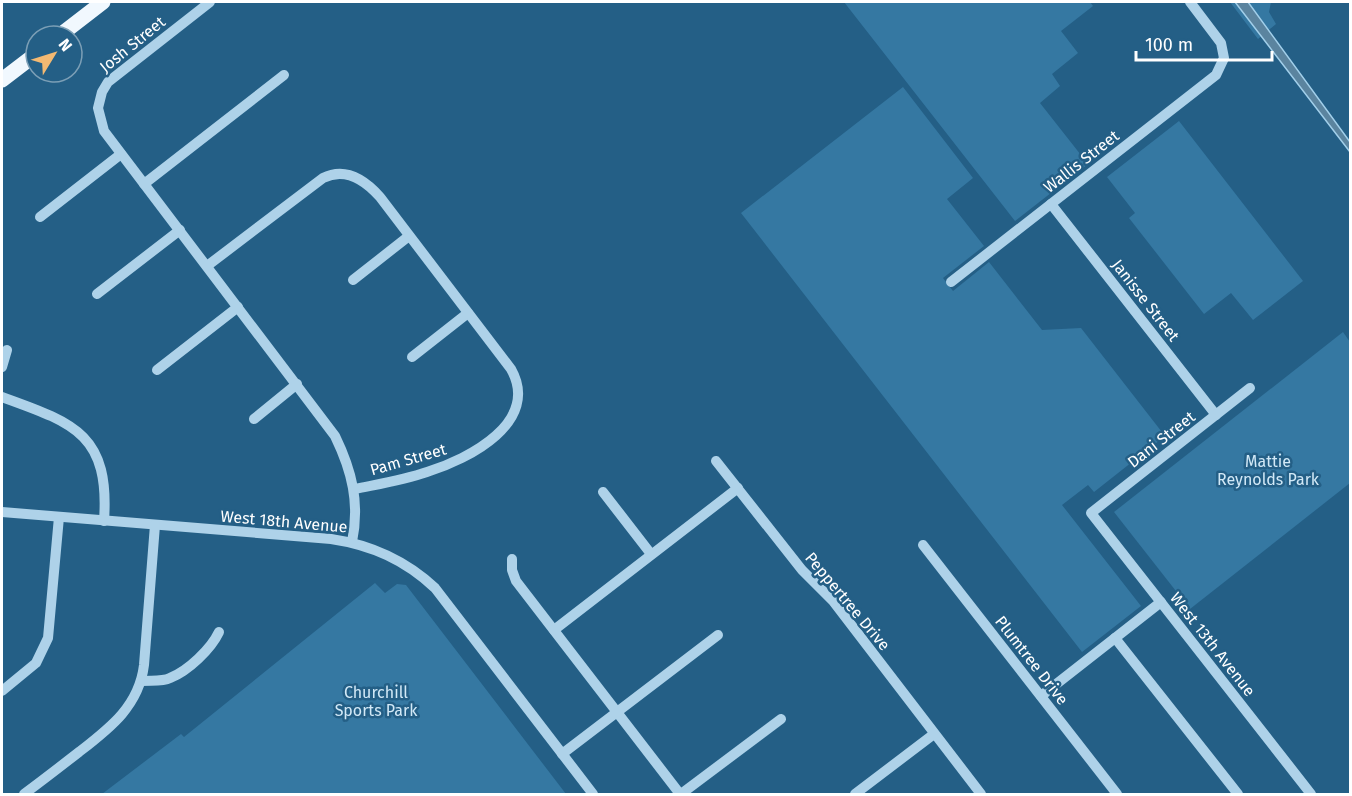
<svg xmlns="http://www.w3.org/2000/svg" width="1352" height="796" viewBox="0 0 1352 796" font-family="'Fira Sans',sans-serif">
	<style>
		.green { fill: #3578a2 }
		.water { fill: #5b849f; stroke: #a2cfea; stroke-width: 1.5 }
		.lines { fill: none; stroke-linecap: round; stroke-linejoin: round }
		.minor { stroke: #aed2e9; stroke-width: 10 }
		.major { stroke: #f1f8fe; stroke-width: 15 }
		.labels { text-anchor: middle; stroke-width: 5; stroke-linejoin: round; paint-order: stroke }
		.street-label { font-size: 16px; fill: #fff; stroke: #245f86 }
		.park-label { font-size: 16px; fill: #d2e9f7; stroke: #245f86 }
	</style>
	<rect width="100%" height="100%" fill="#245f86"/>
	<!-- green -->
	<g class="green">
		<polygon points="844,2 1090,2 1093,6 1061,31 1078,53 1052,74 1060,86 1040,103 1088,164 1015,221"/>
		<polygon points="1230,2 1271,2 1269,12 1276,24 1258,39"/>
		<polygon points="903,87 973,178 947,199 984,246 943,278 953,291 989,262 1042,330 1081,328 1165,436 1094,492 1088,485 1062,505 1141,606 1082,652 741,213"/>
		<polygon points="1179,121 1303,281 1253,320 1231,293 1204,314 1129,218 1135,213 1107,177"/>
		<polygon points="1343,332 1350,342 1350,483 1190,609 1114,512"/>
		<polygon points="375,583 385,593 397,584 406,585 566,794 102,794 181,734 184,737"/>
	</g>
	<!-- water -->
	<polygon class="water" points="1235,2 1248,2 1350,142 1350,152"/>
	<g class="lines">
		<!-- minor -->
		<g class="minor">
			<path d="M210,2L108,82L102,92L98,108L104,131L335,436C352,471 360,503 352,542"/>
			<polyline points="144,184 284,75"/>
			<polyline points="1051,204 1216,415"/>
			<polyline points="40,217 121,154"/>
			<path d="M207,266L323,178C345,167 365,180 380,197L511,369C541,422 469,459 427,472C404,480 379,484 355,489"/>
			<polyline points="353,280 409,236"/>
			<polyline points="951,282 1216,75 1224,58 1221,43 1190,2"/>
			<polyline points="97,294 180,230"/>
			<polyline points="412,357 468,313"/>
			<polyline points="2,367 7,350"/>
			<polyline points="157,370 238,307"/>
			<polyline points="1250,388 1091,513 1311,794"/>
			<path d="M2,397C74,423 110,434 104,521"/>
			<polyline points="254,419 297,384"/>
			<polyline points="716,461 802,570 833,601 981,794"/>
			<polyline points="603,492 651,554"/>
			<path d="M2,512L331,539C372,545 405,560 435,588L593,794"/>
			<polyline points="923,545 1117,794"/>
			<polyline points="512,559 512,570 516,581 680,794"/>
			<polyline points="554,630 738,488"/>
			<polyline points="1115,638 1238,794"/>
			<path d="M141,681C151,680 162,682 170,678C188,671 211,649 219,632"/>
			<polyline points="2,691 36,663 48,638 59,517"/>
			<polyline points="1041,696 1161,602"/>
			<polyline points="562,754 718,635"/>
			<path d="M24,794C43,780 61,766 79,752C110,728 139,706 144,665L155,525"/>
			<polyline points="681,794 781,719"/>
			<polyline points="855,794 934,734"/>
		</g>
		<!-- major -->
		<g class="major">
			<polyline points="59,36 103,2"/>
			<polyline points="2,80 36,54"/>
		</g>
	</g>
	<g class="labels">
		<!-- street labels -->
		<g class="street-label">
			<text transform="translate(132 44) rotate(-39)" y="6">Josh Street</text>
			<text transform="translate(1081 161) rotate(-38)" y="6">Wallis Street</text>
			<text transform="translate(1146 300) rotate(52)" y="6">Janisse Street</text>
			<text transform="translate(1161 439) rotate(-38)" y="6">Dani Street</text>
			<text transform="translate(408 459) rotate(-16)" y="6">Pam Street</text>
			<text transform="translate(284 521) rotate(5)" y="6">West 18th Avenue</text>
			<text transform="translate(848 601) rotate(50)" y="6">Peppertree Drive</text>
			<text transform="translate(1213 644) rotate(52)" y="6">West 13th Avenue</text>
			<text transform="translate(1032 660) rotate(52)" y="6">Plumtree Drive</text>
		</g>
		<!-- park labels -->
		<g class="park-label">
			<text x="1268" y="467">Mattie<tspan x="1268" dy="18">Reynolds Park</tspan></text>
			<text x="376" y="698">Churchill<tspan x="376" dy="18">Sports Park</tspan></text>
		</g>
	</g>
	<!-- border -->
	<rect width="1352" height="796" fill="none" stroke="#ffffff" stroke-width="6"/>
	<!-- north arrow -->
	<g transform="translate(54 54) rotate(52)"><circle r="28" fill="#245f86" stroke="#7c9fb6" stroke-width="1.5"/>
	<path d="M0-4.5L10 22L0 15L-10 22Z" fill="#f3b972"/>
	<text y="-9" font-size="16" font-weight="bold" text-anchor="middle" fill="#ffffff">N</text>
	</g>
	<!-- scale -->
	<path d="M1136 51v9h136v-9" fill="none" stroke="#ffffff" stroke-width="3"/>
	<text x="1145" y="51" font-size="18" fill="#ffffff" stroke="#245f86" stroke-width="4.5" paint-order="stroke">100 m</text>
</svg>
